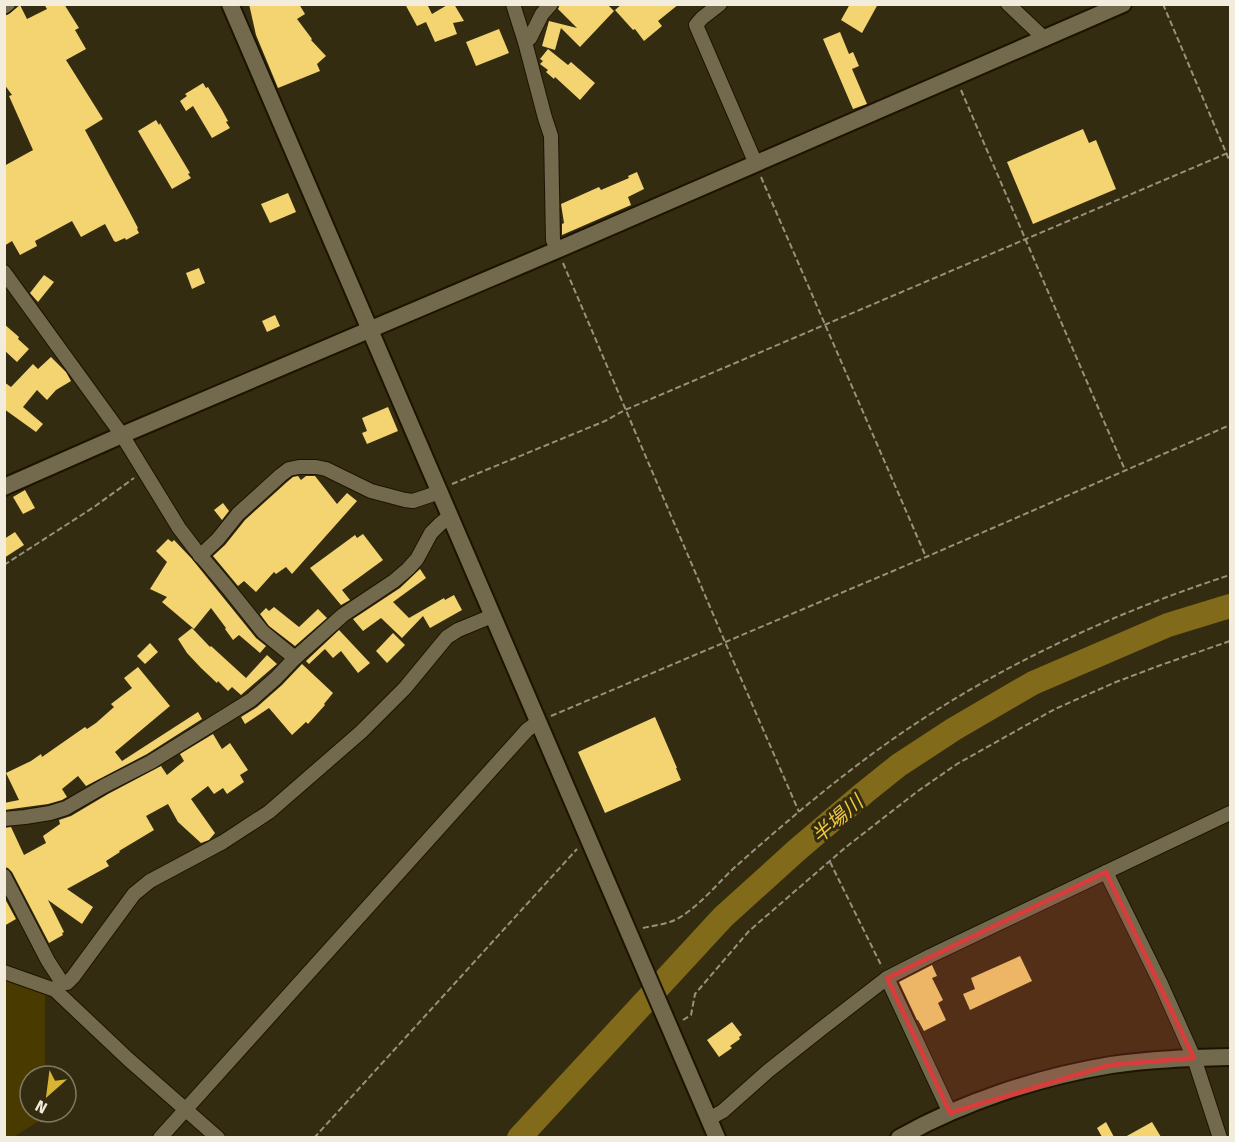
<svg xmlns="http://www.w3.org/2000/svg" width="1235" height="1142" viewBox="0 0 1235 1142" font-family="'Fira Sans','Noto Sans JP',sans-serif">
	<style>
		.green { fill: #493a00 }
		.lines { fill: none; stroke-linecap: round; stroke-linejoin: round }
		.river { stroke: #816a19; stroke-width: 24 }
		.building { fill: #f3d471 }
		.minor-casing { stroke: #1c1400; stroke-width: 16 }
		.tertiary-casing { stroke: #1c1400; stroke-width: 20 }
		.path { stroke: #98917c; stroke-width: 2; stroke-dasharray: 6 3; stroke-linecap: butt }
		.minor { stroke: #736a4d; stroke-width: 14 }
		.tertiary { stroke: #736a4d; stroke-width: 16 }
		.marked { fill: #d93c3a; fill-opacity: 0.2; stroke: #d93c3a; stroke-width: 4.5; stroke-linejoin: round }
		.labels { text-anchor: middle; stroke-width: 6; stroke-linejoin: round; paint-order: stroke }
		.water-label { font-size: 20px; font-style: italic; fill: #efc83e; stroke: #342c10 }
	</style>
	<rect width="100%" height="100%" fill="#342c10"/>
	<!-- green -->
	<polygon class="green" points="4,978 45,991 45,1076 30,1076 30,1112 45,1112 45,1117 12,1138 4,1137"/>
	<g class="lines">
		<!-- river -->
		<polyline class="river" points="519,1138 723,917 797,850 864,793 899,765 954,729 1033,683 1168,625 1230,606"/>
	</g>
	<!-- building -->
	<g class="building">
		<polygon points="44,4 64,4 79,28 75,30 86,49 66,60 103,119 85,130 128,209 138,228 137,229 139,233 126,240 125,238 116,242 114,241 105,224 81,237 72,221 35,241 37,246 20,255 12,241 4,246 4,166 33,150 9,96 12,95 4,84 4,16 9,14 20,5 27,19 47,9"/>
		<polygon points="249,4 299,4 305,14 297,19 312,39 311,40 326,56 317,64 320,71 278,88 256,35"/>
		<polygon points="405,4 427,4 432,14 449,4 454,4 464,21 453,23 457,34 435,42 426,22 417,26"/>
		<polygon points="560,4 607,4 614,11 580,47 561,28 555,50 542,46 549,21 577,28 558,9"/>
		<polygon points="622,4 679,4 658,21 662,26 644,41 635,29 633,30 615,10"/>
		<polygon points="850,4 878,4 862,33 841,20"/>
		<polygon points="499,29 509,53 476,66 466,42"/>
		<polygon points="840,32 849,54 853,52 859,66 852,69 867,104 853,109 823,39"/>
		<polygon points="548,49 568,65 571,62 595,83 580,100 555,77 554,79 546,72 548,70 540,64 543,61 540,59"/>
		<polygon points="203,83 206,88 208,87 222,110 228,121 226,122 230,128 212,138 193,106 186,111 180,101 187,96 185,94"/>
		<polygon points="156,120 159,125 160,123 190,173 188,174 191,178 172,189 138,131"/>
		<polygon points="1083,129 1089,143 1096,140 1116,189 1033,224 1007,162"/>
		<polygon points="637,172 644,189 628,197 631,205 562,235 562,224 564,223 561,204 599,187 601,190 629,178 628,176"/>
		<polygon points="288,193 296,212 270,223 261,204"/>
		<polygon points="199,268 205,283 192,289 186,273"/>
		<polygon points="44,275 54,282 38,302 30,293"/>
		<polygon points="275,315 280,326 267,332 262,321"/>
		<polygon points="4,324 19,337 18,339 29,349 17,362 4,350"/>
		<polygon points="51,357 66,372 71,381 56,390 47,400 37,390 23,407 43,424 36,432 4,409 4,382 11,387 33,364 38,369"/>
		<polygon points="388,407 398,431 367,444 362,433 367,431 362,418"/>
		<polygon points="298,476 301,480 306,476 315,476 337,504 347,493 357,501 292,574 286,567 276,574 274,572 256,592 244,581 238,586 213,556 225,545 245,520 287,482 293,477"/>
		<polygon points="25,490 35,508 23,514 13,497"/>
		<polygon points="223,503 229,511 222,520 214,510"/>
		<polygon points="15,532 24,545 4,558 4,539"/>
		<polygon points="363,534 383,560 342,590 350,600 341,605 310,568 355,535 357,538"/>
		<polygon points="168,539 172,542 174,540 192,559 256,638 266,646 260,653 239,635 233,640 225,629 226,628 211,608 194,629 162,602 167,597 150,589 167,562 156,551"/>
		<polygon points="420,569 426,578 393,602 409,618 444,598 445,600 454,595 462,610 430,628 423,616 402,638 381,618 363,631 353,619 400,588"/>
		<polygon points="274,607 299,627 318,609 327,618 295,646 269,626 260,614 266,608 269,611"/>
		<polygon points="192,628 210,647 211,646 246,678 267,655 277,664 241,695 232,687 228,691 218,681 217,683 201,668 187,653 178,639"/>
		<polygon points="339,630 370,663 358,673 341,651 333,658 325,649 309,664 306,661"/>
		<polygon points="393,633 405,645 387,663 376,651"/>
		<polygon points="150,643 158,652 145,664 137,656"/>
		<polygon points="302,664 333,693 324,704 325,705 308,724 306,722 292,735 269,708 245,724 241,717 257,707 282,685"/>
		<polygon points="138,667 170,706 115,752 122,761 198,712 202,719 147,754 86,786 78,776 62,789 67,797 62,800 48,804 4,810 4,803 19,800 6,773 31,761 41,754 42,757 85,727 87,729 96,723 114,707 111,704 132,688 124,678"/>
		<polygon points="655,717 677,768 676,768 681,780 605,813 578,752"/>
		<polygon points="213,734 222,749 230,743 248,770 240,775 244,782 227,794 223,788 214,794 208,786 191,799 215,833 209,840 201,843 178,822 168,804 146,816 154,830 119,851 120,852 106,861 109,866 67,889 93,907 82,924 48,900 64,932 62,933 63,935 49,943 12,872 8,868 4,867 4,828 11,827 24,855 46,843 43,836 60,824 59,820 71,816 108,794 161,766 167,775 184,761 180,754"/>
		<polygon points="4,897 16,919 4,926"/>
		<polygon points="1020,956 1032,981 970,1010 963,994 975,989 971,978"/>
		<polygon points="932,965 937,976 932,978 943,1000 938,1003 946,1020 924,1031 918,1020 917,1020 899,982"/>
		<polygon points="732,1022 742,1035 739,1037 740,1039 730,1046 732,1048 719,1057 707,1040"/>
		<polygon points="1106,1122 1114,1137 1102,1137 1097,1128"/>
		<polygon points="1152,1122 1161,1137 1125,1137"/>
	</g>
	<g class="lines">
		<defs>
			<g id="minor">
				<polyline points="513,4 525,42 545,118 551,136 553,240 557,250"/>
				<polyline points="720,4 702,18 696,25 756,164"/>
				<polyline points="1008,4 1045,39"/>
				<polyline points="4,7 8,4"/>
				<polyline points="525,42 530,38 542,14 551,4"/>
				<polyline points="4,272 122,435 179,528 195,549 227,587 263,632 295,658"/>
				<polyline points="200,556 218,539 238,514 281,475 289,469 299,467 316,467 326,469 371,491 405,500 413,501 440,492"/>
				<polyline points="4,819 25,817 50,813 66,808 104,786 151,762 251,700 276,678 295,658 343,615 394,581 408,569 417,559 431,533 440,524 450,516"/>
				<polyline points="1106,872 1161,984 1194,1058 1220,1138"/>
				<polyline points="4,876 48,961 59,978 60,983 55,990"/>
				<polyline points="4,972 55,990 128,1059 218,1138"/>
				<polyline points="887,978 950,1113"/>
				<polyline points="60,983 67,983 73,977 134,894 150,881 223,842 269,812 361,732 405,688 447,637 458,630 492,616"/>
				<polyline points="709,1119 723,1111 768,1071 821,1029 887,978 930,956 1230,813"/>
				<polyline points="160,1138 527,730 538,722"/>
			</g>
			<g id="tertiary">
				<polyline points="230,4 717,1138"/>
				<polyline points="4,487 122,435 557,250 1123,4"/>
				<path d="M899,1138C962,1102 1039,1077 1111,1065C1151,1059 1191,1058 1230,1057"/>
			</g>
		</defs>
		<!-- minor casing -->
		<use href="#minor" class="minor-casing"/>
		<!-- tertiary casing -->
		<use href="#tertiary" class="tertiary-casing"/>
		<!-- path -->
		<g class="path">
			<polyline points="1163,4 1230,162"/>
			<polyline points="961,90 1125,470"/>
			<polyline points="761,177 926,557"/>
			<polyline points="563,263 725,642 799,812"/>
			<polyline points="452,484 605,421 625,410 1230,152"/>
			<polyline points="4,565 94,507 134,478"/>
			<polyline points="551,716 926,557 1230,425"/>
			<polyline points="830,862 882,967"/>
			<path d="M643,928C656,925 671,924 682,916C702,903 718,883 735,867C778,829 822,791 868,757C977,676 1101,617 1230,575"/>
			<polyline points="683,1020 691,1015 695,994 749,931 846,847 918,791 957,764 1055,709 1116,682 1161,665 1230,641"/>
			<polyline points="314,1138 577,849"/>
		</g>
		<!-- minor -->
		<use href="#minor" class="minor"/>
		<!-- tertiary -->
		<use href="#tertiary" class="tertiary"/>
	</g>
	<!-- marked area -->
	<path class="marked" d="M1106,872L1194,1058L1110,1065L950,1113L887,978Z"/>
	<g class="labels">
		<!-- water labels -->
		<g class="water-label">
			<text transform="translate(837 819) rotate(-41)" y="7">半場川</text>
		</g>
	</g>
	<!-- border -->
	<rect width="1235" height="1142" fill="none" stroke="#f1ecdc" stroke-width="12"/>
	<!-- north arrow -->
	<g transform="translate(48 1094) rotate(208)"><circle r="28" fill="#342c10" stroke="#807962" stroke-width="1.5"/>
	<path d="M0-4.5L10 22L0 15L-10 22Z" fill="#d8b434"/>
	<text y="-9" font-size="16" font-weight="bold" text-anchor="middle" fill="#f1ecdc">N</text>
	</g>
</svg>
